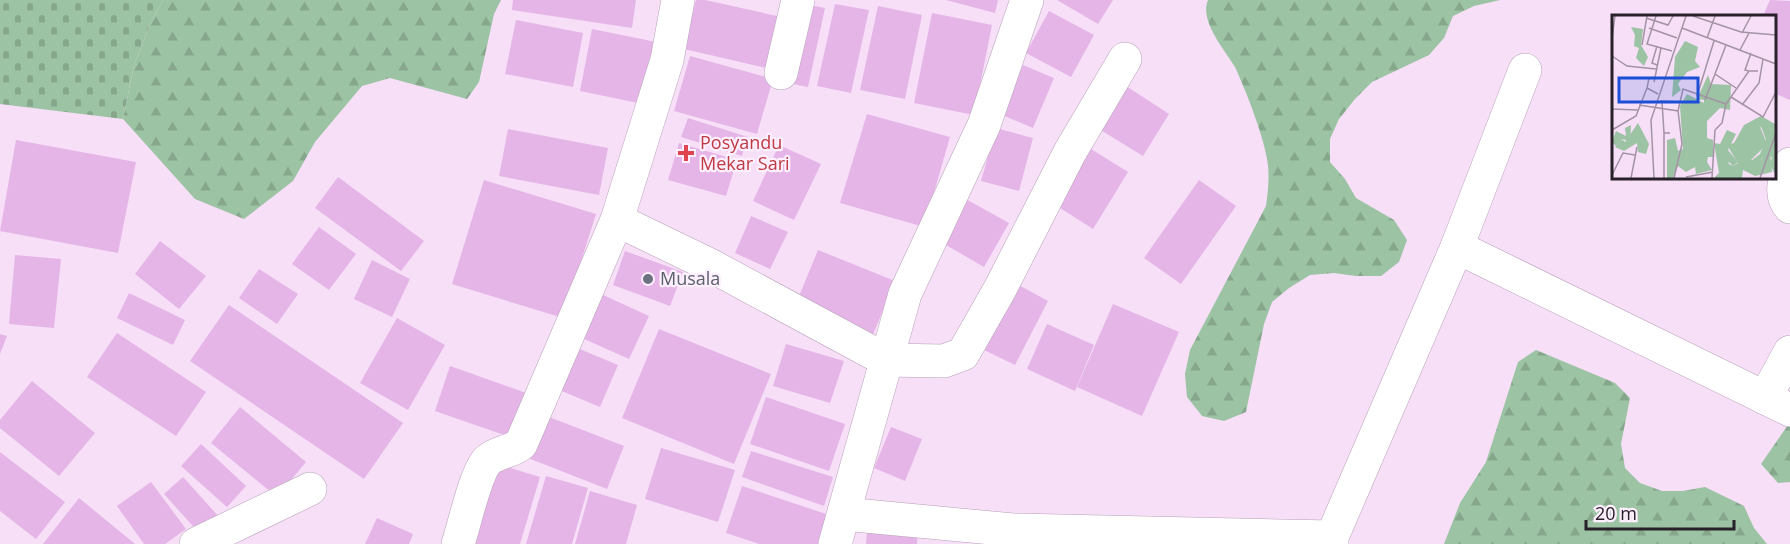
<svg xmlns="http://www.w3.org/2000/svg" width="1790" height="544" viewBox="0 0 1790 544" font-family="'Open Sans',sans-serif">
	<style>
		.forest { fill: url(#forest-firs) }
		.cemetery { fill: url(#cemetery-stones) }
		.building { fill: #e5b5e8 }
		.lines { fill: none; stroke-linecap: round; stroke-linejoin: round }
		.minor-casing { stroke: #b7a1b8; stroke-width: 34 }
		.minor { stroke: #fff; stroke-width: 33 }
		.health-dot { fill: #e0444e; stroke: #fdeffe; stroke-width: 2 }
		.worship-dot { fill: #6b7280; stroke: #fdeffe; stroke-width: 2 }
		.labels { text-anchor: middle; stroke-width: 4.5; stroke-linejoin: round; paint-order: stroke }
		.health-label { font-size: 18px; fill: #be3a42; stroke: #fdeffe; text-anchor: start }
		.worship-label { font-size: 18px; fill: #5b616d; stroke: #fdeffe; text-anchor: start }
		.inset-road { fill: none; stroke: #a493a5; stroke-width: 1.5 }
		.view { fill: #1d4ed8; fill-opacity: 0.15; stroke: #1d4ed8; stroke-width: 3 }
		.inset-edge { fill: none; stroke: #29212a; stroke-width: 3 }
	</style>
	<defs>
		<pattern id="forest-firs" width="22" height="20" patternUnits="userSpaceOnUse" patternTransform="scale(1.5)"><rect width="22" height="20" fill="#9cc3a3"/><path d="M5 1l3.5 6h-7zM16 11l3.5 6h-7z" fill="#86a78c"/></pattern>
		<pattern id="cemetery-stones" width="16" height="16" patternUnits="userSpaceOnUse" patternTransform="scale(1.5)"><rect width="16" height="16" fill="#9cc3a3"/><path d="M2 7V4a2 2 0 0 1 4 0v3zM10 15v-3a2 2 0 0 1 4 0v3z" fill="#86a78c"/></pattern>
	</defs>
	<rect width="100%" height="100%" fill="#f6dff7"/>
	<!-- forest -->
	<g class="forest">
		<polygon points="163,0 501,0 494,14 479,82 467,99 390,78 362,86 315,142 293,181 244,219 195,199 123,119 134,65 151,22"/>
		<path d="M1208,0H1500L1474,6L1453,16L1444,38L1429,55L1372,82L1355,99L1339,119L1330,139V162L1345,179L1356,198L1394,220L1407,240L1399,262L1381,276H1356L1334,273L1310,275L1289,288L1272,302L1264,324L1246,412L1224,421L1202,416L1187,397L1185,374L1190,350L1266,206C1268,191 1270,174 1267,159C1264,140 1252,107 1244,88C1241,81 1238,73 1235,67C1225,50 1199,21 1208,0Z"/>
		<polygon points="1536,350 1615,383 1630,398 1621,444 1625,468 1640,483 1662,491 1683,491 1705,487 1744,506 1754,528 1767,544 1444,544 1460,503 1486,462 1518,362"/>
		<polygon points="1790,422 1790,482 1778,483 1761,464"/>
	</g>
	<!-- cemetery -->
	<polygon class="cemetery" points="0,0 163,0 151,22 134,65 123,119 0,104"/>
	<!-- building -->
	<g class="building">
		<polygon points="513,0 636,0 632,28 512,10"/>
		<polygon points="696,0 705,0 786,18 775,70 684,49"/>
		<polygon points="946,0 998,0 995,13"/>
		<polygon points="1057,0 1113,0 1098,24"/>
		<polygon points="1770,0 1790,1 1790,100 1774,93 1774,16 1763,16"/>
		<polygon points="799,3 825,8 808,87 783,82"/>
		<polygon points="835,4 869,10 851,93 817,86"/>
		<polygon points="878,6 922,15 905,99 860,90"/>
		<polygon points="1049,11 1094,35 1071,77 1026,53"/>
		<polygon points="932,13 992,25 974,115 914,103"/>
		<polygon points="516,20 583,33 573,87 505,74"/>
		<polygon points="592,29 656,42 643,104 580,91"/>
		<polygon points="690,56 773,79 757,134 674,111"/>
		<polygon points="1023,65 1054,78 1033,128 1002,115"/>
		<polygon points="1126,86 1169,114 1143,156 1099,129"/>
		<polygon points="867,114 950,137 924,227 840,203"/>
		<polygon points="688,118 748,137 742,156 681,137"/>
		<polygon points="996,128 1033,138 1019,191 981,181"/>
		<polygon points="508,129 608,148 599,195 499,176"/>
		<polygon points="16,140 136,162 118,253 0,231"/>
		<polygon points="679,143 737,160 726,196 668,180"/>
		<polygon points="779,145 821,164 794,220 753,201"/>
		<polygon points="1091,149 1128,172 1093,229 1057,206"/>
		<polygon points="338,177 424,241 401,271 315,208"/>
		<polygon points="484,180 596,214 563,318 452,284"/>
		<polygon points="1199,180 1236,206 1181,284 1144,258"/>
		<polygon points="964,198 1009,223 984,267 939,241"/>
		<polygon points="751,216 788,232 770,269 735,253"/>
		<polygon points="319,227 356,254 329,290 292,264"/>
		<polygon points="160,241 206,276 179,309 135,274"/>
		<polygon points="818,250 895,281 872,337 795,306"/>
		<polygon points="625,251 683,272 670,306 613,285"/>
		<polygon points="15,255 61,259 54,328 9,324"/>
		<polygon points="372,260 410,279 392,317 354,299"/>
		<polygon points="259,269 298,294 277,324 239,298"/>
		<polygon points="1008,279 1048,301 1015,365 974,345"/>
		<polygon points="129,293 185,320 173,345 117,318"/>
		<polygon points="601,294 649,316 629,359 582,338"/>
		<polygon points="1113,304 1179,332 1142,416 1077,387"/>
		<polygon points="229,305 403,423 364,479 190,361"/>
		<polygon points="397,318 445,345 408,410 360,383"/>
		<polygon points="1047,324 1094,345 1075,391 1027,369"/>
		<polygon points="659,329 771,374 734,464 622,418"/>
		<polygon points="117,333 206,392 176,436 87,377"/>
		<polygon points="0,334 7,336 0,354"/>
		<polygon points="786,344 844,361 830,403 773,386"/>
		<polygon points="575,347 618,365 600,407 557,389"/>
		<polygon points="450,366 529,394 513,438 435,411"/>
		<polygon points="32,381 95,433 59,476 0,428 0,420"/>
		<polygon points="766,397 845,424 829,471 750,444"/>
		<polygon points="240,407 306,462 277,497 211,443"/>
		<polygon points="544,415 624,446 607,489 528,458"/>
		<polygon points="891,427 922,439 905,481 874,468"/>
		<polygon points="201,444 246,486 227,507 181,466"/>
		<polygon points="661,448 735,470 718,522 645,499"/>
		<polygon points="751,451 833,477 824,506 742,477"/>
		<polygon points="0,452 65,502 36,539 0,511"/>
		<polygon points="491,462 540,477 520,544 467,544"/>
		<polygon points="546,476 588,488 572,544 526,544"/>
		<polygon points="183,477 219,517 200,534 164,494"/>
		<polygon points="151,482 186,529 165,544 144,544 117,506"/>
		<polygon points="742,486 829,515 819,544 759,544 726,533"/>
		<polygon points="590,491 637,505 626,544 575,544"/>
		<polygon points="79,498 135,544 43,544"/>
		<polygon points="377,518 413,534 409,544 365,544"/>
		<polygon points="868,523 918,526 917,544 866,544"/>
	</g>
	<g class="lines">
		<defs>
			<g id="minor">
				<polyline points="678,0 667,60 617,220 708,264 886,360 944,361 963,354 1000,289 1070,152 1125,59"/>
				<polyline points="781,73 798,0"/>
				<path d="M1790,164C1784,178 1779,195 1790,207"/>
				<polyline points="1457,247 1525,70"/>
				<polyline points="1765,398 1790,352"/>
				<polyline points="844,514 1013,530 1332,537"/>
				<polyline points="196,544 310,489"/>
				<path d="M458,544C464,526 476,471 488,460C497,452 511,452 521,444L617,220"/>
				<polyline points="835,544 905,294 984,125 1027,0"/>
				<polyline points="1332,544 1332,537 1457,247 1790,410"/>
			</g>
		</defs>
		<!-- minor casing -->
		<use href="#minor" class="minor-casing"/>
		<!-- minor -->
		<use href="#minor" class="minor"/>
	</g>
	<!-- markers -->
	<path class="health-dot" d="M683 144h6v6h6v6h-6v6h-6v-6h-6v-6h6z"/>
	<circle class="worship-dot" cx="648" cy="279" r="6"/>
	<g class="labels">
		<!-- health labels -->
		<g class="health-label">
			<text x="700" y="149">Posyandu<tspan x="700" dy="21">Mekar Sari</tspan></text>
		</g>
		<!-- worship labels -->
		<g class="worship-label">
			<text x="660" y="285">Musala</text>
		</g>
	</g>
	<!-- overview -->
	<g transform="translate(1612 15)">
		<rect width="164" height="164" fill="#f6dff7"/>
		<path d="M26,108L37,129L34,139L26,137L25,128L12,136L3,132L10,124L13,127ZM149,111L163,116V159L158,150L160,142H150L149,148L139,146L148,139L154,125ZM115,115L124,119L116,135L126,147L121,151L117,147L110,163H102L107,158L102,128L108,129Z" fill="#9cc3a3"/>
		<path d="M19,12L31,14L29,30L36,42L32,51L24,43L27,33L22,31L23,20ZM73,26L86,32L83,46L88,52L75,57L66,69L69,75L60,82L63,42ZM96,60L99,69L119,70L118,95L108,93L95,106V123L101,125V142H96L95,147L100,155L84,159L83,152L74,157L66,151L61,163H55V125L63,123L66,136L71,134L68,91L75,79L92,88V85L85,84ZM149,101L163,109V116L148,112L155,129L139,145L149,147L151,140L158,138L160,157L143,161L131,155L130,163H110L113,147L121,151L126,148L115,130L122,128L132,110ZM19,110L18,126L10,124L4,131L0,127L4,116L14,121L13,113Z" fill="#9cc3a3"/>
		<path class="inset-road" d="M44,1L35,29L60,36M81,1L129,17L164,20M34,3L56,10L61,1M37,13L65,23M70,13L164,49M130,18L139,1M0,23L3,1M95,23L103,1M30,30L35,1M114,30L103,59L124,73M45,31L40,48L45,50M128,35L137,18M0,41L15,51L44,54M137,56L133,55L139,38M37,63L35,73L46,79M42,67L49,33M85,81L102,26M119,82L151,102L164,77M93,85L103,59M48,86L66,87M50,87L52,118H58M27,90L66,96L70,129L62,163M130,90L147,68L151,44M0,94L26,95M66,96L71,74L114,89M0,115L24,101L35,73M52,118V163M0,160L11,138L23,140M74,162L101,157M19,163L25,132M42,163L39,105L74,1M100,163L103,115L110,108L114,89L137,56H146M148,163L164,118"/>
		<path class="view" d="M7,63H86V87H7Z"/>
		<rect width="164" height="164" class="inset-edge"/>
	</g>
	<!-- scale -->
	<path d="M1586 520v9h148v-9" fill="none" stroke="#29212a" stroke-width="3"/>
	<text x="1595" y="520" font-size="18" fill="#29212a" stroke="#fdeffe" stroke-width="4.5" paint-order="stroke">20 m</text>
</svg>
